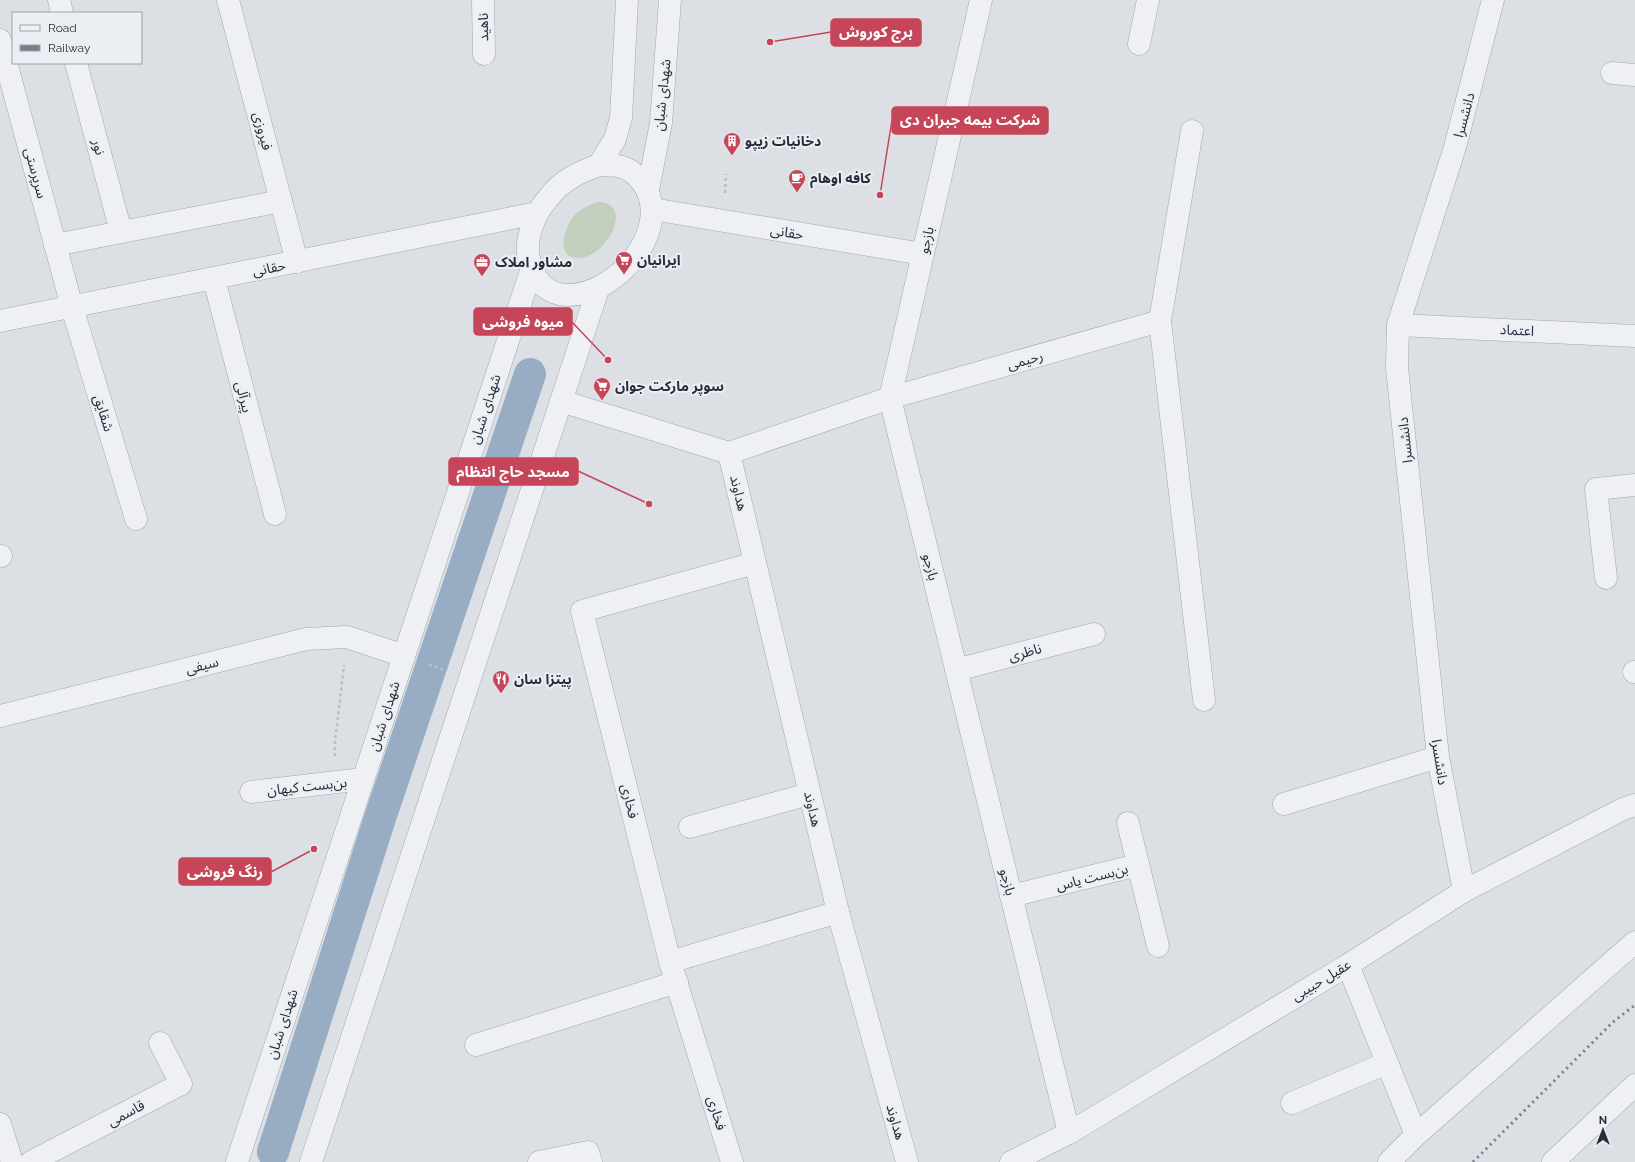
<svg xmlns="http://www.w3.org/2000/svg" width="1635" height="1162" viewBox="0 0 1635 1162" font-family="Raleway,'Noto Sans Arabic',sans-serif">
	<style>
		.green { fill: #c2cfbd }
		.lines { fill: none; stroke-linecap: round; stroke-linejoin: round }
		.canal { stroke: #98adc4; stroke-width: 32 }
		.minor-casing { stroke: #a2a7af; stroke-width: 23 }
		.tertiary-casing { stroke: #a2a7af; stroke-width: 23 }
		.path { stroke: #babec4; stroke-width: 2.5; stroke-dasharray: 3 3; stroke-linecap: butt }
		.minor { stroke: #eef0f4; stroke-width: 22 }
		.tertiary { stroke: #eef0f4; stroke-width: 22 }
		.rail { stroke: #767f8e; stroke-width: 3; stroke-dasharray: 2 4; stroke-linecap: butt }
		.labels { text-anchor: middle; stroke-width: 4; stroke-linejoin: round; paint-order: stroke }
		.street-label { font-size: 14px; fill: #272e3b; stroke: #ebeef3 }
		.poi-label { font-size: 14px; font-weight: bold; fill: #272e3b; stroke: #ebeef3; text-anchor: start }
		.leader { fill: none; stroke: #c64558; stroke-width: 1.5 }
		.callout-dot { fill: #c64558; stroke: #ebeef3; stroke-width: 1.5 }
		.callout { fill: #c64558; stroke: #c64558; stroke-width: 1.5 }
		.callout-label { font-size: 15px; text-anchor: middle; font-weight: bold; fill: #fff }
	</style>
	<rect width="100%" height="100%" fill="#dce0e5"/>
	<!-- green -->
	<path class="green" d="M597,202C636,202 607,256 580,258C554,259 564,228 574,216C580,209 588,205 597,202Z"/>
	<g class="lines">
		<!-- canal -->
		<polyline class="canal" points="273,1152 380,818 530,374"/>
		<defs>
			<g id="minor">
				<polyline points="59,0 62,13"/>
				<polyline points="228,0 297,262"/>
				<polyline points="483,0 484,54"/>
				<polyline points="0,40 72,307 136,519"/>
				<polyline points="1139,44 1148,0"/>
				<polyline points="76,63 121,232"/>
				<polyline points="1612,73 1635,75"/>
				<polyline points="1192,131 1160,321 1204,700"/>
				<polyline points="55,245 281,201"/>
				<polyline points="214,279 275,514"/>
				<polyline points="1398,325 1635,336"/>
				<polyline points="890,398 1069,1133"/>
				<polyline points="561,401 729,453 890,398 1160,321"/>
				<polyline points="729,453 838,912 907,1162"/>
				<polyline points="0,556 1,556"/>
				<polyline points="1606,578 1596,489 1635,485"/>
				<polyline points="956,670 1094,634"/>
				<polyline points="1634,672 1635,672"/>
				<polyline points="0,716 306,639 347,637 404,656"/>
				<polyline points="251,792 363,779"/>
				<polyline points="1284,804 1438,757"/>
				<polyline points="1128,823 1158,946"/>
				<polyline points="690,827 809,794"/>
				<polyline points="1464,891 1438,757 1397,368 1398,325 1455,147 1493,0"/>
				<polyline points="1011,896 1138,865"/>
				<polyline points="670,962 838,912"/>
				<polyline points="1348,965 1416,1135"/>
				<polyline points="476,1045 677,982"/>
				<polyline points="1292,1103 1387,1063"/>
				<polyline points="0,1124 12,1162"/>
				<polyline points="31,1162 181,1084 160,1043"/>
				<polyline points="539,1162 588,1152 591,1162"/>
				<polyline points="732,1162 670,962 582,611 755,563"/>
				<polyline points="1011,1162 1069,1133 1348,965 1464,891 1623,809 1635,805"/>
				<polyline points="1389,1162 1416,1135 1635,942"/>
				<polyline points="1553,1162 1635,1085"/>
			</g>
			<g id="tertiary">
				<path d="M599,165C605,166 612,165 618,166C628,168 636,174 642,182C675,227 617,295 569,295C557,295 545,290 538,280C519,254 529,220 549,197C562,180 580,172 599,165Z"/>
				<polyline points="599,165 615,139 621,118 627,0"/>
				<polyline points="648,190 661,123 670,0"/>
				<polyline points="652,209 923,254"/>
				<polyline points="0,321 537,213"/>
				<polyline points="890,398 981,0"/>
				<polyline points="237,1162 531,271"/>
				<polyline points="311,1162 598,289"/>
			</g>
		</defs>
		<!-- minor casing -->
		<use href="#minor" class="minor-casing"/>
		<!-- tertiary casing -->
		<use href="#tertiary" class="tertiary-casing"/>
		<!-- path -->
		<g class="path">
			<polyline points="725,193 726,174"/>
			<polyline points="429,665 445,670"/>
			<polyline points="335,756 335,741 344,665"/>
		</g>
		<!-- minor -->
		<use href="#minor" class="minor"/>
		<!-- tertiary -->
		<use href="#tertiary" class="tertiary"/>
		<!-- rail -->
		<polyline class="rail" points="1473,1162 1613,1022 1635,1005"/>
	</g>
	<!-- icons -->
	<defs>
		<symbol id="building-pin" viewBox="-11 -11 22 30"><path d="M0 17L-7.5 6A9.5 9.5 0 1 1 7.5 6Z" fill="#c64558" stroke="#ebeef3"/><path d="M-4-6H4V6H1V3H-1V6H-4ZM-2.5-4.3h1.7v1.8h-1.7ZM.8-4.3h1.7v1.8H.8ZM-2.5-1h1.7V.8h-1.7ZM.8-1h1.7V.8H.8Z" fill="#fff"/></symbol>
		<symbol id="cafe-pin" viewBox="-11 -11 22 30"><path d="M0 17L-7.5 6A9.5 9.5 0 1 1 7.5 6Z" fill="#c64558" stroke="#ebeef3"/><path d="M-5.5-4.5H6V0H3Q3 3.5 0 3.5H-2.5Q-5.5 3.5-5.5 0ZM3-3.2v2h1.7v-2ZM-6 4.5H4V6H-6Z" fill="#fff"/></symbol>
		<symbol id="supermarket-pin" viewBox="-11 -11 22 30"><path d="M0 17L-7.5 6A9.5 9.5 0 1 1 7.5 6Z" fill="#c64558" stroke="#ebeef3"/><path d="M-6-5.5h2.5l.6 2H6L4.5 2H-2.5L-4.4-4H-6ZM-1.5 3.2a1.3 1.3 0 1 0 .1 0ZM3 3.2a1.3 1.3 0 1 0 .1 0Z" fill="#fff"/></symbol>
		<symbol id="office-pin" viewBox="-11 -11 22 30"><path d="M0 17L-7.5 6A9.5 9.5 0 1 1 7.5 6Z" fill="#c64558" stroke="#ebeef3"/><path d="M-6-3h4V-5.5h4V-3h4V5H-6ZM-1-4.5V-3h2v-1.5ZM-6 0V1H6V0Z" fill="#fff"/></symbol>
		<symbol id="restaurant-pin" viewBox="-11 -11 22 30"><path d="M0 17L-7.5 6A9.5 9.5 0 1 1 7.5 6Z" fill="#c64558" stroke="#ebeef3"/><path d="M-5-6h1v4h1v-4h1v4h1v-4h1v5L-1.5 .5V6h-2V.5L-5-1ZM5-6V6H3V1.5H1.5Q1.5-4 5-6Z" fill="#fff"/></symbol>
	</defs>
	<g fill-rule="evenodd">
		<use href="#building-pin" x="722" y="131" width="20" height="27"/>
		<use href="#cafe-pin" x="787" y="168" width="20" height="27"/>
		<use href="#supermarket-pin" x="614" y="250" width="20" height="27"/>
		<use href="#office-pin" x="472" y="252" width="20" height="27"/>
		<use href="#supermarket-pin" x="592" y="376" width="20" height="27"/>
		<use href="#restaurant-pin" x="491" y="669" width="20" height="27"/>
	</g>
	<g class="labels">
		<!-- street labels -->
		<g class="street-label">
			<text transform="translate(483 27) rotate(-91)" y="5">ناهید</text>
			<text transform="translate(662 95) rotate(-84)" y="5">شهدای شبان</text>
			<text transform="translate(1464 115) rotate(-75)" y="5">دانشسرا</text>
			<text transform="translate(263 131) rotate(75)" y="5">فیروزی</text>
			<text transform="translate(99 147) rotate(75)" y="5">نور</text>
			<text transform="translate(36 173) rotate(75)" y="5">سرپرستی</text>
			<text transform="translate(787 232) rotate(9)" y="5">حقانی</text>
			<text transform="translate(926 240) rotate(-77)" y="5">بازجو</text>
			<text transform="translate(269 268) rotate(-11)" y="5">حقانی</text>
			<text transform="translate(1517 330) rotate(3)" y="5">اعتماد</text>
			<text transform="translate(1025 360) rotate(-16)" y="5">رحیمی</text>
			<text transform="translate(244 397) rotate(76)" y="5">پیرآلی</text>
			<text transform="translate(485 409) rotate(-72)" y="5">شهدای شبان</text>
			<text transform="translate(104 413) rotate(73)" y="5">شقایق</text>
			<text transform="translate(1405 440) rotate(-96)" y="5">دانشسرا</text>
			<text transform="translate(739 493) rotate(77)" y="5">هداوند</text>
			<text transform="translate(931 567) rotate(76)" y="5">بازجو</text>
			<text transform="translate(1025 652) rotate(-15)" y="5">ناظری</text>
			<text transform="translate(202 665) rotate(-14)" y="5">سیفی</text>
			<text transform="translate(384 716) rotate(-72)" y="5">شهدای شبان</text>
			<text transform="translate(1440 762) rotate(81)" y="5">دانشسرا</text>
			<text transform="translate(307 786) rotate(-6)" y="5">بن‌بست کیهان</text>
			<text transform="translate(630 801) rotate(76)" y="5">فخاری</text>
			<text transform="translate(813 809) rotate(77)" y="5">هداوند</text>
			<text transform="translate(1092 877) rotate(-14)" y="5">بن‌بست یاس</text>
			<text transform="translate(1008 882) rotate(76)" y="5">بازجو</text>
			<text transform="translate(1321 980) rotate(-31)" y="5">عقیل حبیبی</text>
			<text transform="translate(282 1024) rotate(-72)" y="5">شهدای شبان</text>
			<text transform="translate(126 1113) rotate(-28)" y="5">قاسمی</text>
			<text transform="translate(717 1113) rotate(73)" y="5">فخاری</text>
			<text transform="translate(896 1122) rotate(74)" y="5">هداوند</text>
		</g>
		<!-- poi labels -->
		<g class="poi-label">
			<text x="745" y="146">دخانیات زیپو</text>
			<text x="810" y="183">کافه اوهام</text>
			<text x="637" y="265">ایرانیان</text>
			<text x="495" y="267">مشاور املاک</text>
			<text x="615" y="391">سوپر مارکت جوان</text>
			<text x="514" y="684">پیتزا سان</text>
		</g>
	</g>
	<!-- callouts -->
	<path class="leader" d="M770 42L831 32M880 195L892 120M608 360L572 322M649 504L578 471M314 849L271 872"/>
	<g class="callout-dot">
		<circle cx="770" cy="42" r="4"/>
		<circle cx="880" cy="195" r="4"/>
		<circle cx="608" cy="360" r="4"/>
		<circle cx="649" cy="504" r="4"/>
		<circle cx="314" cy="849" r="4"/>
	</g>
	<g class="callout">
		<rect x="831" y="19" width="90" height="27" rx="4"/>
		<rect x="892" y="107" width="156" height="27" rx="4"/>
		<rect x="474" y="308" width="98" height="27" rx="4"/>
		<rect x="449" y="458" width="129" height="27" rx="4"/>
		<rect x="179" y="858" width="92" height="27" rx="4"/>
	</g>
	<g class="callout-label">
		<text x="876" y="37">برج کوروش</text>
		<text x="970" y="125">شرکت بیمه جبران دی</text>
		<text x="523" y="327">میوه فروشی</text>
		<text x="513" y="477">مسجد حاج انتظام</text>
		<text x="225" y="877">رنگ فروشی</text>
	</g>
	<!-- legend -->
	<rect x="12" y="12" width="130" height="52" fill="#ebeef3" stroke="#9da1a9"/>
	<rect x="20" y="25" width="20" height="6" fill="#eef0f4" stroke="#9da1a9"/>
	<text x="48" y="32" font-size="12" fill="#272e3b">Road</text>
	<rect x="20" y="45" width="20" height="6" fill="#767f8e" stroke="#9da1a9"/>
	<text x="48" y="52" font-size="12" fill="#272e3b">Railway</text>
	<!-- north arrow -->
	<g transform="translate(1603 1130)" stroke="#ebeef3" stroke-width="3" paint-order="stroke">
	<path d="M0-3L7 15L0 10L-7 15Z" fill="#272e3b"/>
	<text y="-6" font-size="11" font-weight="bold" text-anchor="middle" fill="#272e3b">N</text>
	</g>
</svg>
